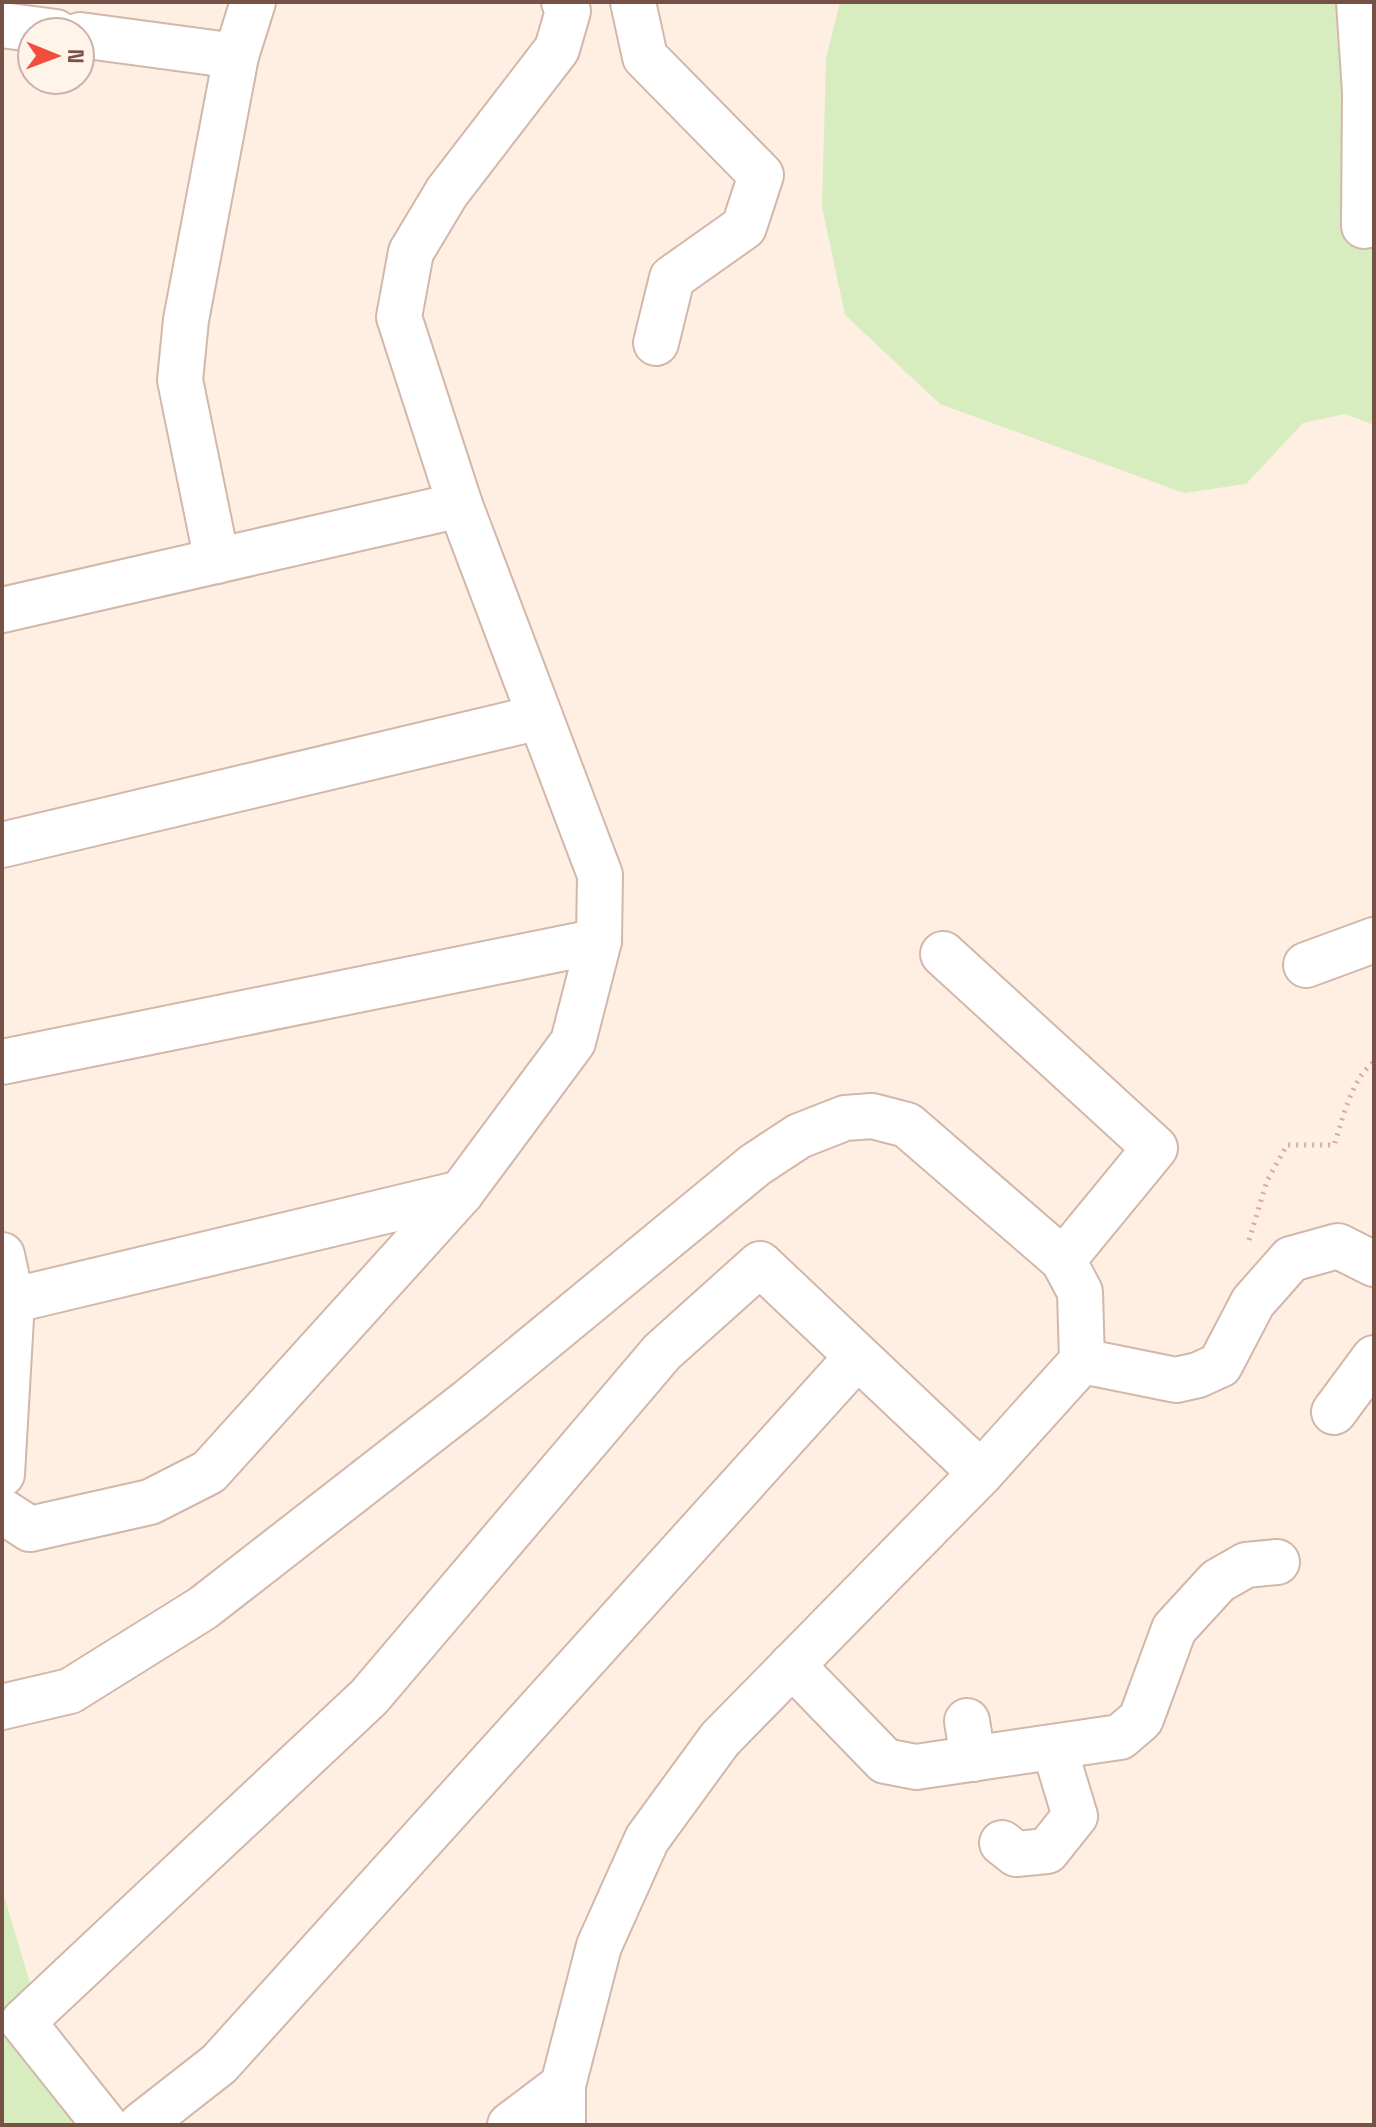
<svg xmlns="http://www.w3.org/2000/svg" width="1376" height="2127" viewBox="0 0 1376 2127" font-family="'Space Grotesk',sans-serif">
	<style>
		.green { fill: #d7edbf }
		.lines { fill: none; stroke-linecap: round; stroke-linejoin: round }
		.street-casing { stroke: #d2b7aa; stroke-width: 48 }
		.path { stroke: #dbab9a; stroke-width: 5; stroke-dasharray: 2 6; stroke-linecap: butt }
		.street { stroke: #fff; stroke-width: 44 }
	</style>
	<rect width="100%" height="100%" fill="#feefe2"/>
	<!-- green -->
	<g class="green">
		<polygon points="840,2 1374,2 1374,425 1345,414 1303,423 1246,484 1184,493 940,404 845,315 822,207 826,58"/>
		<polygon points="2,1889 72,2125 2,2125"/>
	</g>
	<g class="lines">
		<defs>
			<g id="street">
				<polyline points="633,2 645,57 761,175 744,227 672,278 656,343"/>
				<polyline points="1359,2 1365,92 1364,226 1374,224"/>
				<polyline points="2,25 56,32"/>
				<polyline points="80,35 236,56 253,2"/>
				<polyline points="217,561 180,380 186,320 236,56"/>
				<polyline points="2,610 460,505"/>
				<polyline points="2,845 540,717"/>
				<polyline points="943,954 1155,1148 1063,1260"/>
				<polyline points="1306,965 1374,940"/>
				<polyline points="2,1062 599,941"/>
				<polyline points="2,1255 12,1301 2,1474"/>
				<polyline points="2,1303 461,1193"/>
				<polyline points="1082,1361 1176,1380 1198,1375 1220,1365 1253,1302 1291,1259 1338,1246 1374,1264"/>
				<polyline points="1334,1412 1374,1358"/>
				<polyline points="2,1511 30,1529 150,1502 209,1472 461,1193 573,1042 599,941 600,875 460,505 399,317 411,252 447,192 557,49 568,11 564,2"/>
				<polyline points="792,1665 885,1761 916,1767 1120,1737 1141,1719 1174,1629 1218,1581 1246,1565 1277,1562"/>
				<polyline points="2,1707 70,1691 203,1608 470,1400 755,1165 799,1136 845,1118 872,1116 907,1125 1063,1260 1080,1292 1082,1361 981,1473 720,1739 647,1839 599,1946 563,2085 563,2125"/>
				<polyline points="967,1721 973,1759"/>
				<polyline points="1002,1843 1016,1854 1047,1851 1075,1816 1054,1747"/>
				<polyline points="105,2125 23,2022 369,1697 662,1352 760,1264 981,1473"/>
				<polyline points="141,2125 219,2064 857,1357"/>
				<polyline points="510,2125 563,2085"/>
			</g>
		</defs>
		<!-- street casing -->
		<use href="#street" class="street-casing"/>
		<!-- path -->
		<path class="path" d="M1249,1240L1267,1181L1287,1145H1334C1343,1119 1351,1079 1374,1062"/>
		<!-- street -->
		<use href="#street" class="street"/>
	</g>
	<!-- border -->
	<rect width="1376" height="2127" fill="none" stroke="#785146" stroke-width="8"/>
	<!-- north arrow -->
	<g transform="translate(56 56) rotate(91)"><circle r="38" fill="#fff4ea" stroke="#c9b3a8" stroke-width="2"/>
	<path d="M0-6L14 30L0 20L-14 30Z" fill="#f24e3c"/>
	<text y="-12" font-size="22" font-weight="bold" text-anchor="middle" fill="#785146">N</text>
	</g>
</svg>
